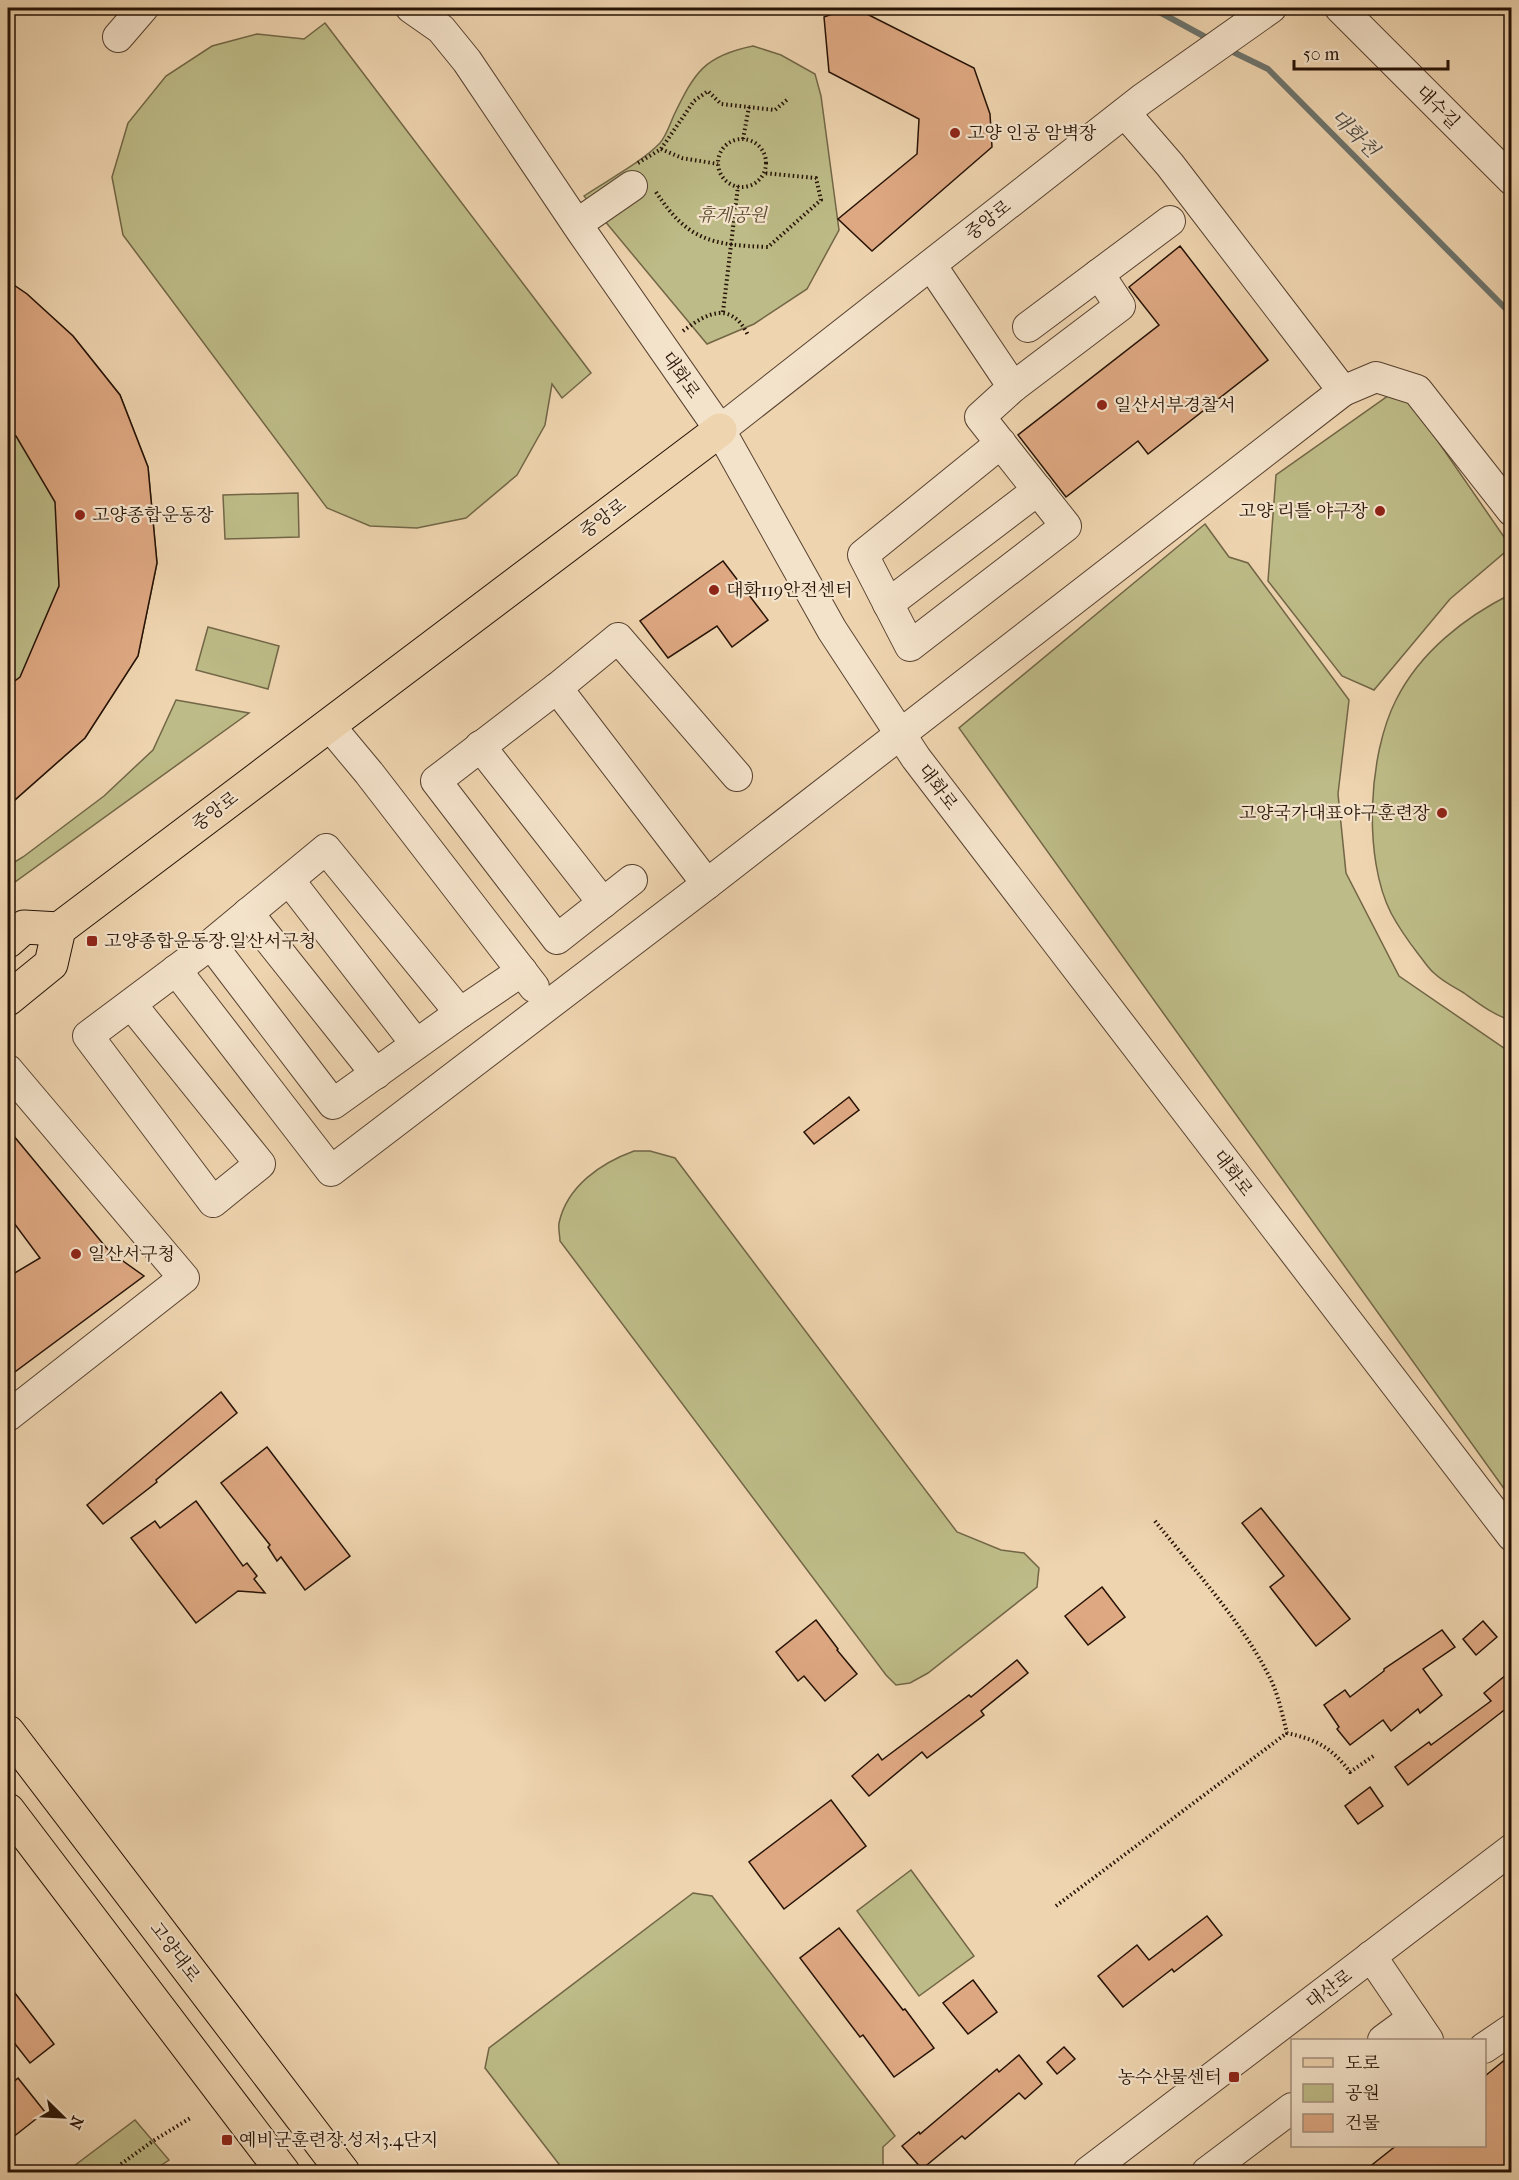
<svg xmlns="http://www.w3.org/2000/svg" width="1519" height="2180" viewBox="0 0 1519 2180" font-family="'IM FELL French Canon','Noto Serif KR',serif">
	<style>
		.green { fill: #bdbb87; stroke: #726646; stroke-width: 1.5 }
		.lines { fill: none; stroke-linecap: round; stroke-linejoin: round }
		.stream { stroke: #6d746e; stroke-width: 6 }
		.building { fill: #dea882; stroke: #261205; stroke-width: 1.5 }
		.minor-casing { stroke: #584230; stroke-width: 32 }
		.major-casing { stroke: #261205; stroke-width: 35 }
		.path { stroke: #261205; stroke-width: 4; stroke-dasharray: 1.5 3; stroke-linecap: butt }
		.minor { stroke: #f4e3cb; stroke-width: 30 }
		.major { stroke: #eed4af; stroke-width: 33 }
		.poi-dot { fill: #8f2418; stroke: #f4e3cb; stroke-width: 2 }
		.labels { text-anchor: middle; stroke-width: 4.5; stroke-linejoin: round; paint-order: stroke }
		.street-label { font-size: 18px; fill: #261205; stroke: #f4e3cb }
		.poi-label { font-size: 18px; fill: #261205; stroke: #f4e3cb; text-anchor: start }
		.park-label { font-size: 18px; font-style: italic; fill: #5b4d32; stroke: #f4e3cb }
		.water-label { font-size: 20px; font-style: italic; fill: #4f4b42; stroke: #f4e3cb }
	</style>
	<rect width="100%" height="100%" fill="#eed4af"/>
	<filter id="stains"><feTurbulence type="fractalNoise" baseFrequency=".00333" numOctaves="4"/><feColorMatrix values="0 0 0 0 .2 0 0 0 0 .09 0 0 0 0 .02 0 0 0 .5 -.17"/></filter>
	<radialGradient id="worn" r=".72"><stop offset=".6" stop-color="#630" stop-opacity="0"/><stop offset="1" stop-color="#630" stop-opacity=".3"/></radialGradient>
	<!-- green -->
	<g class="green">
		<polygon points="325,23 591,373 562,398 552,384 545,425 517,475 466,518 417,528 370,526 327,508 123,235 112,177 128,123 166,76 212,46 257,34 304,39"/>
		<path d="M753,46L781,55L815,74L821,96L839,230L807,289L754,324L707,344L584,196C606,181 642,162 660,143C666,136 670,124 674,115C695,72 704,56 753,46Z"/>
		<polygon points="8,281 27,294 73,336 120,395 148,467 157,563 138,656 85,738 8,806"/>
		<polygon points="1395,391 1408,398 1511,547 1450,599 1374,690 1342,676 1268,581 1276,475"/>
		<polygon points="298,493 299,537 225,539 223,495"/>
		<polygon points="1205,524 1229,557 1248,563 1349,700 1338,794 1346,873 1399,976 1511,1053 1511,1495 1505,1490 959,728"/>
		<path d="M1511,594V1020C1495,1016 1478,1003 1464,993C1454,987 1442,981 1434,973C1428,968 1424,961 1419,955C1409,942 1399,928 1391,913C1363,858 1368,755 1396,700C1420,652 1465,617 1511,594Z"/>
		<polygon points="208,627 279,646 268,689 196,670"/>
		<polygon points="176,700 249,713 8,887 8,866 23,857 104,796 153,750"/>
		<path d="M634,1151H650L675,1158L957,1532L1001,1550L1024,1553L1039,1568L1037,1587L928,1673L910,1683L896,1685L886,1675L560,1241C560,1236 558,1228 559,1223C567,1186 601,1163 634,1151Z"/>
		<polygon points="911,1870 974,1956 919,1996 857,1911"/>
		<polygon points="693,1893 712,1896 895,2136 883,2147 883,2172 565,2172 485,2068 489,2048"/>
		<polygon points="135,2120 169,2160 151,2172 66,2172"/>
	</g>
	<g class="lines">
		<!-- stream -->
		<g class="stream">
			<polyline points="1152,8 1209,39"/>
			<polyline points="1229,50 1268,69 1512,315"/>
		</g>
	</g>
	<!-- building -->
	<g class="building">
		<polygon points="859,10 974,68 990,114 992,147 872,251 838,219 917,154 919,119 829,72 824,17 835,13"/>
		<polygon points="1180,246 1268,360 1148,454 1138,441 1066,497 1018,435 1159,325 1129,287"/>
		<polygon points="8,281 27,294 73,336 120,395 148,467 157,563 138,656 85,738 8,806 8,686 20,677 59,586 55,502 16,436 8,430"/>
		<polygon points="723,561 768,620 732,647 717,626 668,658 640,621"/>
		<polygon points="849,1097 859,1110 814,1144 804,1132"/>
		<polygon points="8,1129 109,1251 144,1276 8,1377 8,1277 40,1258 8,1215"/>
		<polygon points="221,1392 237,1413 156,1480 157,1482 103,1524 87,1505"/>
		<polygon points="267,1447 350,1556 305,1590 281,1557 277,1561 268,1547 270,1545 221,1483"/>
		<polygon points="196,1501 243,1566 247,1563 257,1576 254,1579 265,1593 238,1591 196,1623 131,1538 155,1521 160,1528"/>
		<polygon points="1261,1508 1350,1619 1316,1646 1270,1587 1284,1576 1242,1523"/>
		<polygon points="1102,1587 1125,1617 1088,1645 1065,1616"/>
		<polygon points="816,1620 838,1649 837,1650 857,1674 825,1701 804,1676 798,1681 776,1652"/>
		<polygon points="1483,1621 1497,1637 1476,1655 1463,1639"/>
		<polygon points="1442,1630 1455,1647 1423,1669 1442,1695 1420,1713 1418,1709 1391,1731 1383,1720 1350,1745 1337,1729 1339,1727 1324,1705 1345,1690 1350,1697 1384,1671 1384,1669"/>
		<polygon points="1017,1660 1028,1673 981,1711 984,1715 927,1758 922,1752 869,1796 852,1776 878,1754 882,1760 969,1695 971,1697"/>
		<polygon points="1512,1670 1512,1704 1408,1785 1395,1767 1429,1742 1431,1745 1491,1701 1484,1693"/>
		<polygon points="1370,1787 1383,1806 1358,1824 1345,1806"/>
		<polygon points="831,1800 866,1846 784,1909 749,1862"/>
		<polygon points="1207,1916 1222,1935 1174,1972 1172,1969 1123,2007 1098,1976 1137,1945 1149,1960"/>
		<polygon points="839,1928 903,2010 905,2009 934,2048 894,2077 863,2035 860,2037 800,1958"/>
		<polygon points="973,1980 997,2012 968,2034 943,2003"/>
		<polygon points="8,1984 54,2044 30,2063 8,2035"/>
		<polygon points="1064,2047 1075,2059 1057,2074 1047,2062"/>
		<polygon points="1512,2054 1512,2172 1363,2172 1397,2145 1485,2145 1485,2076"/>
		<polygon points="1019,2055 1042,2084 1025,2099 1019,2093 965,2139 962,2136 922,2169 902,2146 919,2132 920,2134 997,2069 999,2072"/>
		<polygon points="18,2078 45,2112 8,2141 8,2087"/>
	</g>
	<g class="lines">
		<defs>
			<g id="minor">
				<polyline points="411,8 441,29 467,61 582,232 720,430 832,630 916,758 1512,1536"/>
				<polyline points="1340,8 1512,180"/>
				<polyline points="118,37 143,8"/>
				<polyline points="577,224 632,186"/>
				<polyline points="931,265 1013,387"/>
				<polyline points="1028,327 1170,221"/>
				<polyline points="1343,391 1376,377 1417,390 1512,511"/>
				<polyline points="720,430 1142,99 1271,8"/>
				<polyline points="1001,443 863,555 910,646 1066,526 980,417 1013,387 1120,306 1099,274"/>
				<polyline points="888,604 1038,490"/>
				<polyline points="557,688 707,884"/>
				<polyline points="329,725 369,773 534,987"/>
				<polyline points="480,746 603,903"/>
				<polyline points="289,880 416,1044"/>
				<polyline points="632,880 557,939 436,781 557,688 618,638 737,776"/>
				<polyline points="248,913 376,1074"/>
				<polyline points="211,944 333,1104 460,1013 522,971"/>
				<polyline points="176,970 331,1171 707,884 1343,391 1170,165 1125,113"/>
				<polyline points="131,1004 260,1164 213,1202 88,1036 211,944 326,849 460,1013"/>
				<polyline points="8,1070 184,1278 8,1416"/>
				<polyline points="1371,1956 1428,2040"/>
				<polyline points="1383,2040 1413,2018"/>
				<polyline points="1484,2048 1512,2029"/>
				<polyline points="1088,2172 1512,1849"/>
				<polyline points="1207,2172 1292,2108"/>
			</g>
			<g id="major">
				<polyline points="8,941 24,927 59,929"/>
				<polyline points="8,999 51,964 59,929 720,430"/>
				<polyline points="8,1732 343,2172"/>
				<polyline points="8,1810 283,2172"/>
			</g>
		</defs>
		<!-- minor casing -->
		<use href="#minor" class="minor-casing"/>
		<!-- major casing -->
		<use href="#major" class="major-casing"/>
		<!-- path -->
		<g class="path">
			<polyline points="743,139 749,107"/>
			<circle cx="742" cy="163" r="24"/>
			<polyline points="661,149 682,158 718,164"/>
			<polyline points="638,163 661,149 694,101 708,91 721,104 775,110 788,99"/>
			<path d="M656,192C688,241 712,245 768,247L821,200L816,178L763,173"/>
			<polyline points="723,312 738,186"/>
			<path d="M683,331C708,312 731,301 748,335"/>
			<path d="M1155,1521C1194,1570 1240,1619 1269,1676C1278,1693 1282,1714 1287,1733C1317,1740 1331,1747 1350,1772L1375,1755"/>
			<polyline points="1056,1906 1287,1733"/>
			<polyline points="110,2172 153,2141 192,2117"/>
		</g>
		<!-- minor -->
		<use href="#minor" class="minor"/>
		<!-- major -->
		<use href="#major" class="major"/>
	</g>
	<!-- markers -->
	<g class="poi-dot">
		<circle cx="955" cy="133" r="6"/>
		<circle cx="1102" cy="405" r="6"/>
		<circle cx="1380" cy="511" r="6"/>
		<circle cx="80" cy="515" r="6"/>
		<circle cx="714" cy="590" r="6"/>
		<circle cx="1442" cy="813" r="6"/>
		<rect x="86" y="935" width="12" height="12" rx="3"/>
		<circle cx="76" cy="1254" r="6"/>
		<rect x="1228" y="2071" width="12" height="12" rx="3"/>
		<rect x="221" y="2134" width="12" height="12" rx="3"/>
	</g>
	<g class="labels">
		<!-- street labels -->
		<g class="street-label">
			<text transform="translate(1438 107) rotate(45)" y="6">대수길</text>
			<text transform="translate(988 220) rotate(-38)" y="6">중앙로</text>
			<text transform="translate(681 375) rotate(55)" y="6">대화로</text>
			<text transform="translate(603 518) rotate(-37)" y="6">중앙로</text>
			<text transform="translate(938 787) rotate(53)" y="6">대화로</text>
			<text transform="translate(215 811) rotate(-37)" y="6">중앙로</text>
			<text transform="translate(1233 1173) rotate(53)" y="6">대화로</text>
			<text transform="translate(175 1952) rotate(53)" y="6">고양대로</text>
			<text transform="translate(1329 1989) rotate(-37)" y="6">대산로</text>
		</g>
		<!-- poi labels -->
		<g class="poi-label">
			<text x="967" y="139">고양 인공 암벽장</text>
			<text x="1114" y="411">일산서부경찰서</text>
			<text x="1368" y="517" text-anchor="end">고양 리틀 야구장</text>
			<text x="92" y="521">고양종합운동장</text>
			<text x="726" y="596">대화119안전센터</text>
			<text x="1430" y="819" text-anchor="end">고양국가대표야구훈련장</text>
			<text x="104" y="947">고양종합운동장.일산서구청</text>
			<text x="88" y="1260">일산서구청</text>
			<text x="1222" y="2083" text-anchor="end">농수산물센터</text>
			<text x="239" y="2146">예비군훈련장.성저3.4단지</text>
		</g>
		<!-- park labels -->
		<g class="park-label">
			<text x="732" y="221">휴게공원</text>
		</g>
		<!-- water labels -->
		<g class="water-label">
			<text transform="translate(1355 133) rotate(45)" y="7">대화천</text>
		</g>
	</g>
	<!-- margin -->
	<rect width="1519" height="2180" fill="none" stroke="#eed4af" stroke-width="30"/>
	<rect x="9" y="9" width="1501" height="2162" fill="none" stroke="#261205" stroke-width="3"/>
	<rect x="15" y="15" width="1489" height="2150" fill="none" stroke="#261205" stroke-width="1.5"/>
	<!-- legend -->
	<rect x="1291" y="2039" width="195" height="108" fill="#f4e3cb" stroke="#a28f7c" stroke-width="1.5"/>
	<rect x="1303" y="2058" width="30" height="9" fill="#eed4af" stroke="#a28f7c" stroke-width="1.5"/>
	<text x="1345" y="2069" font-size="18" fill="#261205">도로</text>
	<rect x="1303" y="2084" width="30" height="18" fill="#bdbb87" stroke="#a28f7c" stroke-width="1.5"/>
	<text x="1345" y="2099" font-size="18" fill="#261205">공원</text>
	<rect x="1303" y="2114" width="30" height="18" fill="#dea882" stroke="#a28f7c" stroke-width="1.5"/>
	<text x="1345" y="2129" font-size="18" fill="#261205">건물</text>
	<!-- north arrow -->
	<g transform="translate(63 2117) rotate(114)" stroke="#f4e3cb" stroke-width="4.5" paint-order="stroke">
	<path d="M0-4.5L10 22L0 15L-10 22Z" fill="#261205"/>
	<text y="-9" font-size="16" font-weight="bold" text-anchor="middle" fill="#261205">N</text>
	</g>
	<!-- scale -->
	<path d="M1294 60v9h154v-9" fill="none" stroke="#261205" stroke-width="3"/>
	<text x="1303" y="60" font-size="18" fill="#261205" stroke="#f4e3cb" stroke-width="4.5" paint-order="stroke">50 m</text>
	<rect width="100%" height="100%" filter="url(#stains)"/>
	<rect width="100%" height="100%" fill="url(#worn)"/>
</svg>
